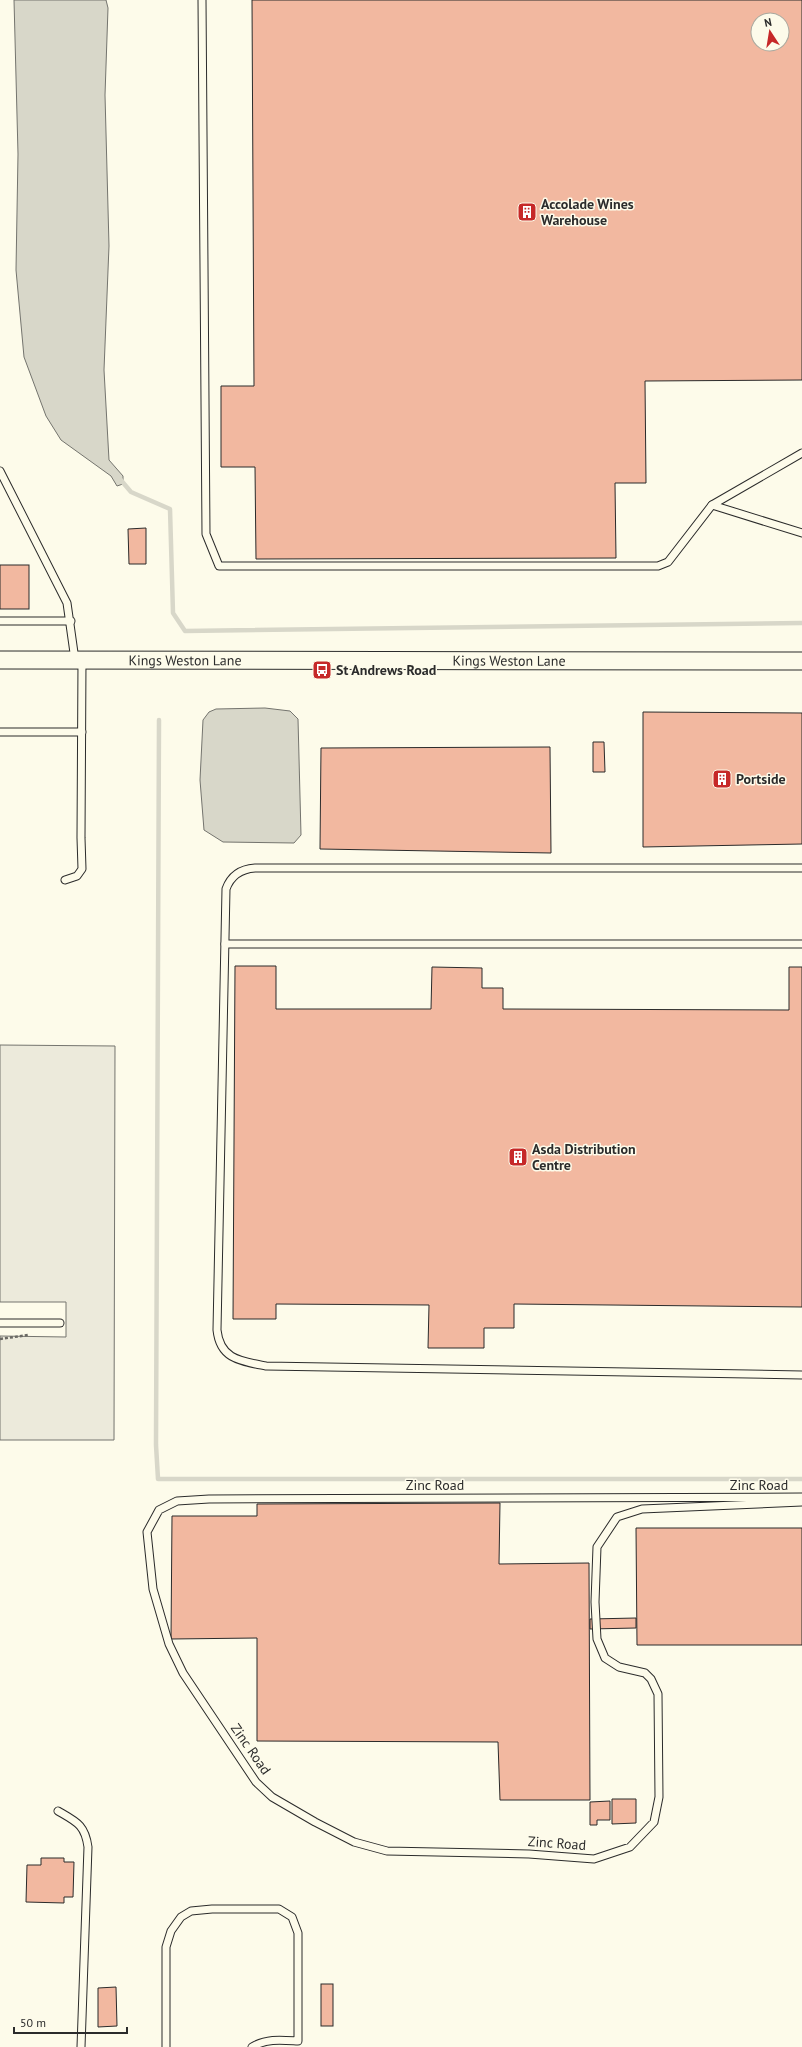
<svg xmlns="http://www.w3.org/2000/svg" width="802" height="2047" viewBox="0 0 802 2047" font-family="'PT Sans',sans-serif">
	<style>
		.parking { fill: #eceadb; stroke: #74746e }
		.water { fill: #d8d7c9; stroke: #74746e }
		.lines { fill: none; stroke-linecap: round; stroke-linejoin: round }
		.stream { stroke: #d8d7c9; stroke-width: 4.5 }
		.building { fill: #f2b8a0; stroke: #2b2b2b; fill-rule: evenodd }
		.service-casing { stroke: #2b2b2b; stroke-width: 9 }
		.tertiary-casing { stroke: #2b2b2b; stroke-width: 19 }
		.path { stroke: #6a6964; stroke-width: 2.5; stroke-dasharray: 3 2; stroke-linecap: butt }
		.service { stroke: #fdfbea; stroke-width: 7 }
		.tertiary { stroke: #fdfbea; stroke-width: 17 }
		.labels { text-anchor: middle; stroke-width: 3; stroke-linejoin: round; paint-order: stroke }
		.poi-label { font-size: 14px; font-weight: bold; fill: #2b2b2b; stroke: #fdfbea; text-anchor: start }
		.street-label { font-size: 14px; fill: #2b2b2b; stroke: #fdfbea }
	</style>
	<rect width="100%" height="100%" fill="#fdfbea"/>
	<!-- parking -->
	<polygon class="parking" points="0,1045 115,1046 114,1440 0,1440 0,1336 66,1337 66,1302 0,1302"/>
	<!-- water -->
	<g class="water">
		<polygon points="14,0 106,0 108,8 105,95 109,246 104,370 109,460 123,476 123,484 117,486 111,476 61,440 46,416 24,357 16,270 18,154"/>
		<polygon points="265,708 290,711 298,719 301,835 294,843 223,842 204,830 200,780 203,720 209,712 216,709"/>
	</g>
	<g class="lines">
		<!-- stream -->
		<g class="stream">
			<polyline points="120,479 131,492 170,509 173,613 185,631 802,623"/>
			<polyline points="159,720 156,1445 158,1479 802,1479"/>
		</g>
	</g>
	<!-- building -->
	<g class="building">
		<path d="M252,0H802V380L645,381L646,483H615L616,558L256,559L255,467H221V386H254ZM758,20H782V44H758Z"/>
		<polygon points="146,528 146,564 129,564 128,529"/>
		<rect x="0" y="565" width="29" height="44"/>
		<polygon points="643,712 802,713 802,844 643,847"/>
		<polygon points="593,742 604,742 605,772 593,772"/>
		<polygon points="550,747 551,853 320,849 321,748"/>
		<polygon points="235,966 276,966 276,1009 431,1009 432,967 482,968 482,988 503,988 503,1009 789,1010 789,967 802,967 802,1307 514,1304 514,1328 484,1328 484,1348 428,1348 429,1305 276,1304 276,1319 233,1319"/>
		<polygon points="500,1503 499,1564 589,1563 590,1800 500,1800 498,1742 257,1741 257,1638 171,1639 172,1516 257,1516 257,1504"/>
		<polygon points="636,1528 802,1528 802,1645 637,1645"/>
		<polygon points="636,1618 636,1628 590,1629 590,1619"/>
		<polygon points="612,1799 636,1799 636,1823 612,1824"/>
		<polygon points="610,1801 610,1820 597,1820 597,1825 590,1825 590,1802"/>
		<polygon points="41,1858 64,1858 64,1862 74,1862 73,1897 64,1897 64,1903 26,1902 27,1865 41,1865"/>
		<rect x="321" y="1984" width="12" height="42"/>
		<polygon points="116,1987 117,2026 98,2027 98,1988"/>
	</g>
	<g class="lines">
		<defs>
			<g id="service">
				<polyline points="202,0 206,534 219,566 658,566 668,562 712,505 802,533"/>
				<polyline points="0,471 67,603 75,660"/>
				<polyline points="712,505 802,453"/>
				<polyline points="0,621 71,621"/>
				<polyline points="0,732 82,732"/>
				<path d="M802,868H255C241,869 231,875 226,889L217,1330C220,1359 240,1361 266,1366L802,1375"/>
				<polyline points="65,880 77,876 82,869 81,838 82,661"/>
				<polyline points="225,944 802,944"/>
				<polyline points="0,1323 60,1323"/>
				<polyline points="802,1497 209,1499 177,1501 159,1510 147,1532 153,1589 169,1644 183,1673 256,1782 272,1797 315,1822 354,1842 387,1851 529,1854 594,1859 630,1847 654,1822 659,1797 658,1694 651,1679 645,1673 619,1667 605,1658 597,1639 595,1602 597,1547 617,1517 642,1509 802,1502"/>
				<path d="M58,1811C77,1822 85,1825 88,1847L81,2047"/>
				<path d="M166,2047V1947L171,1931L181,1917L191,1911L212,1909H279L292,1917L298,1933V2041C282,2040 267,2038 252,2047"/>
			</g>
			<g id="tertiary">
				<path id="s1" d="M0,660L802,661"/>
			</g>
		</defs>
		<!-- service casing -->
		<use href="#service" class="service-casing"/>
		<!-- tertiary casing -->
		<use href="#tertiary" class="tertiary-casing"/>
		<!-- path -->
		<polyline class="path" points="0,1339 28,1335"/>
		<!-- service -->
		<use href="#service" class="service"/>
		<!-- tertiary -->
		<use href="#tertiary" class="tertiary"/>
	</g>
	<!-- icons -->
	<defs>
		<symbol id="building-square" viewBox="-11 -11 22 22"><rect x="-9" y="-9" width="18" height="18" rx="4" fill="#c62828" stroke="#fdfbea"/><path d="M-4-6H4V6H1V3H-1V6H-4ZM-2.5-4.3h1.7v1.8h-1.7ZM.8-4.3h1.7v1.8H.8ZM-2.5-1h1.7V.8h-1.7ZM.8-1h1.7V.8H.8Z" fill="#fff"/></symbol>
		<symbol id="bus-square" viewBox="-11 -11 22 22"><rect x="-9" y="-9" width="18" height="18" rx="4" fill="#c62828" stroke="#fdfbea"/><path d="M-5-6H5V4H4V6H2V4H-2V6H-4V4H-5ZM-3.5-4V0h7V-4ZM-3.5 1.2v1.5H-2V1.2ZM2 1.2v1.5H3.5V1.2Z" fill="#fff"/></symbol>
	</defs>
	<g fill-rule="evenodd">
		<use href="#building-square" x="516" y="201" width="22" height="22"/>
		<use href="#bus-square" x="311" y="659" width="22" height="22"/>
		<use href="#building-square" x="711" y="768" width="22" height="22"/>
		<use href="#building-square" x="507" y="1146" width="22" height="22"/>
	</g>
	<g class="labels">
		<!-- poi labels -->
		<g class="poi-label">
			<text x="541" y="209">Accolade Wines<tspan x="541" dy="16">Warehouse</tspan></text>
			<text x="336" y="675">St Andrews Road</text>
			<text x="736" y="784">Portside</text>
			<text x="532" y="1154">Asda Distribution<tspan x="532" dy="16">Centre</tspan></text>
		</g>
		<!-- street labels -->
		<g class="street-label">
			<text dy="5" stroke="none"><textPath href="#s1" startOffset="185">Kings Weston Lane</textPath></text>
			<text dy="5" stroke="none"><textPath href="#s1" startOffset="509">Kings Weston Lane</textPath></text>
			<text x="435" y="1490">Zinc Road</text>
			<text x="759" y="1490">Zinc Road</text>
			<text transform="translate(251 1749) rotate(55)" y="5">Zinc Road</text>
			<text transform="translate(557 1843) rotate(4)" y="5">Zinc Road</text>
		</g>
	</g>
	<!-- north arrow -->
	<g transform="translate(770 32) rotate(348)"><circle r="19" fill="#fdfbea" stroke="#a9a89e"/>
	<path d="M0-3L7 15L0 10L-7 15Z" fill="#c62828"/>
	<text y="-6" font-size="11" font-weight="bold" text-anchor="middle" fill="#2b2b2b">N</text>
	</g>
	<!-- scale -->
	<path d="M14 2027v6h113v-6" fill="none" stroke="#2b2b2b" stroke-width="2"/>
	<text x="20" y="2027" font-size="12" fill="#2b2b2b" stroke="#fdfbea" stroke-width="3" paint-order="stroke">50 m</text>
</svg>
